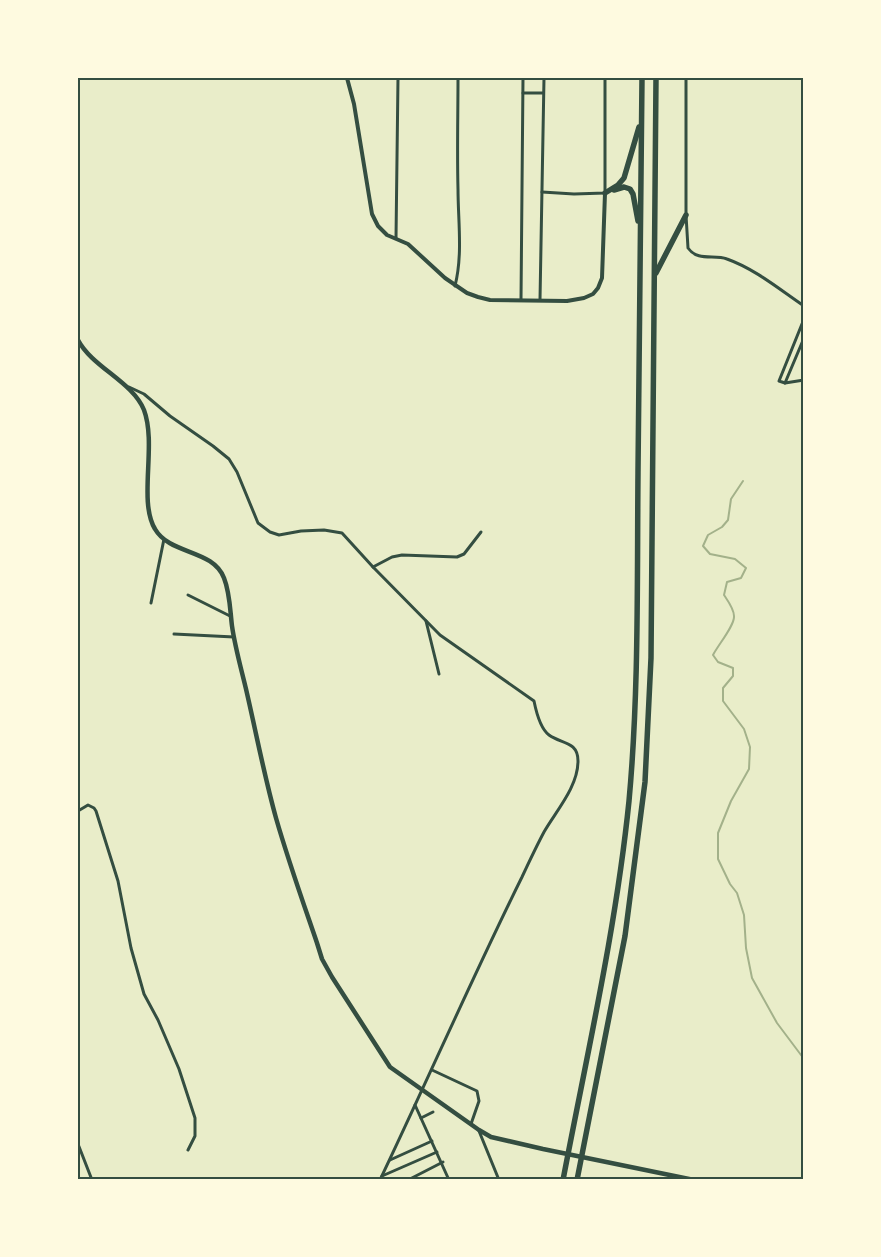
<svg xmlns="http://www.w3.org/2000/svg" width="881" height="1257" viewBox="0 0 881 1257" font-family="'Open Sans',sans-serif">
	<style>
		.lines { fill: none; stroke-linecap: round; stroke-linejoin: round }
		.stream { stroke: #a3b18a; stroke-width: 2 }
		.minor { stroke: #344e41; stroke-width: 3 }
		.tertiary { stroke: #344e41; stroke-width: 4 }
		.secondary { stroke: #344e41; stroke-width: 4.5 }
		.motorway { stroke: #344e41; stroke-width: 5.5 }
		.neatline { fill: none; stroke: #344e41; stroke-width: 2 }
	</style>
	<rect width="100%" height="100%" fill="#e9edc9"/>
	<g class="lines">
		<!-- stream -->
		<path class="stream" d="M743,481L731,499L728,520L722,527L708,535L703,546L710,554L735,559L746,568L741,578L727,582L724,595C728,601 734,609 734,616C735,625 718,645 713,655L718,662L733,668V676L723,688V701L744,729L750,747L749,769L731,801L718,833V859L730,884L737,893L744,915L746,948L752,978L777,1023L804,1059"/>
		<!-- minor -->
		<g class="minor">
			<path d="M686,78V215L688,248C698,262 714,254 727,259C755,269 779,289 804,306"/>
			<polyline points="523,93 543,93"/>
			<polyline points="542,192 574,194 605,193 605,78"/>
			<polyline points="396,238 398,78"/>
			<path d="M455,286C463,254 458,221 458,189C457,152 458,115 458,78"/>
			<polyline points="521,300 523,78"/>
			<polyline points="540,300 544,78"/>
			<polyline points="804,319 779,381 785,383 804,380"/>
			<polyline points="785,383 804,338"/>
			<path d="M129,387L144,394L170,416L213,446L229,459L237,472L258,523L270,532L279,535L301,531L324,530L342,533L373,567L440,635L534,701C536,711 541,729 549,735C561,744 578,741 578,761C578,787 556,811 544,832C536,847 529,862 522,877C473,976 428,1079 380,1180"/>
			<polyline points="373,567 392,557 402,555 457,557 464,554 481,532"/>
			<polyline points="188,595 230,616"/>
			<polyline points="151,603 164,539"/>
			<polyline points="426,621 439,674"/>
			<polyline points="174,634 234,637"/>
			<polyline points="78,811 88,805 94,808 96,811 118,881 131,948 144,994 158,1020 179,1069 195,1118 195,1136 188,1150"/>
			<polyline points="432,1070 477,1091 479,1101 471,1124"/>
			<polyline points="415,1105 449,1180"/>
			<polyline points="421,1118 433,1112"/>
			<polyline points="479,1131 499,1180"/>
			<polyline points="78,1144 92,1180"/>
			<polyline points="390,1160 432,1141"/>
			<polyline points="382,1176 437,1152"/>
			<polyline points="408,1180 443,1162"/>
		</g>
		<!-- tertiary -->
		<polyline class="tertiary" points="347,78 354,104 372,214 378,226 387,235 408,244 445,278 467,293 478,297 490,300 567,301 584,298 593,294 598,288 602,278 605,193"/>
		<!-- secondary -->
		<path class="secondary" d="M78,340C92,367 133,382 144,410C157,445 138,501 155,529C170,555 213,549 224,578C230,593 230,610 232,626C235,647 241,668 246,689C256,732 264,775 276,818C288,860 303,902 317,943L322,959L332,977L390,1067L479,1130L491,1137L543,1149L694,1180"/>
		<!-- motorway -->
		<g class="motorway">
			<polyline points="614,190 624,187 630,189 633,194 638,221"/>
			<polyline points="605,193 618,185 624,178 639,127"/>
			<polyline points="656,273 686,215"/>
			<path d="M563,1180C587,1054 616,929 629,801C639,692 637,582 638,473C639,341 641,209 642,78"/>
			<polyline points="577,1180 625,936 645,782 651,658 656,78"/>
		</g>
	</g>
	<!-- border -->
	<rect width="881" height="1257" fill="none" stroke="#fefae0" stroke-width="158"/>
	<rect x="79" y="79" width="723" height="1099" class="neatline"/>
</svg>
